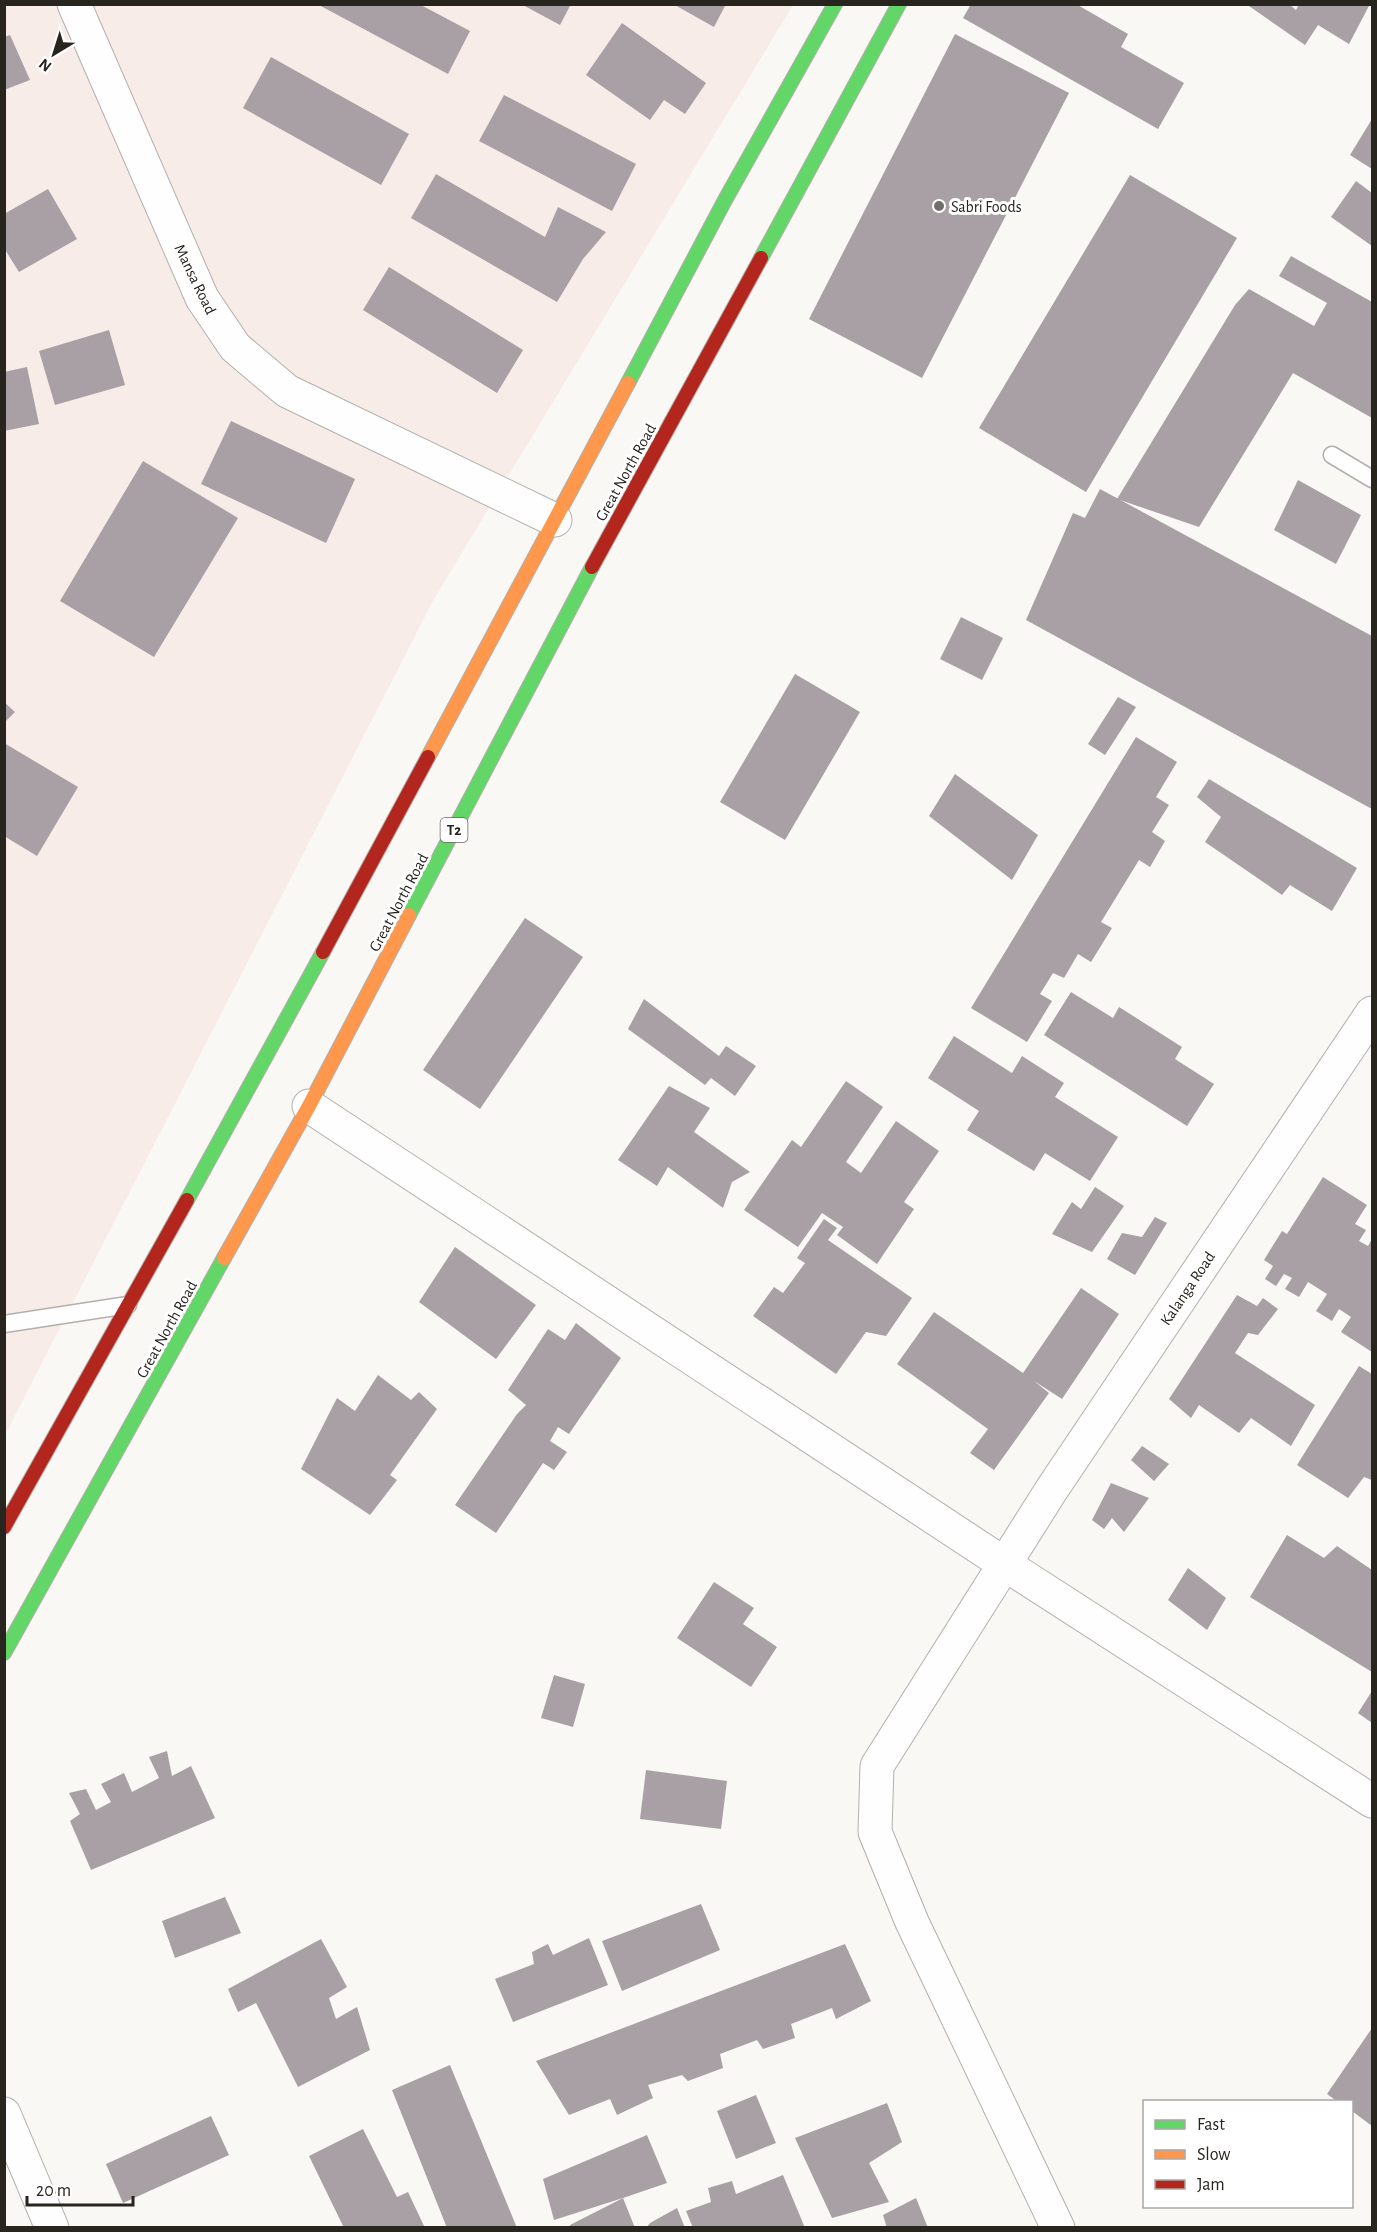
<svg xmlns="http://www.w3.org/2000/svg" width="1377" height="2232" viewBox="0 0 1377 2232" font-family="'Alegreya Sans',sans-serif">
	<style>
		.commercial { fill: #f8ece8 }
		.building { fill: #a8a0a5 }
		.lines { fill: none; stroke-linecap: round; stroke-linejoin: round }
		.lane-casing { stroke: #b2afac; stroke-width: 19 }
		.street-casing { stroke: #b2afac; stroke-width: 35 }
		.fast-casing { stroke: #b2afac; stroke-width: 16 }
		.slow-casing { stroke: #b2afac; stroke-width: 16 }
		.jam-casing { stroke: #b2afac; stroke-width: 16 }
		.lane { stroke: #fefefe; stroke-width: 16 }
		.street { stroke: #fefefe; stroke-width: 33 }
		.fast { stroke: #63d668; stroke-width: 14 }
		.slow { stroke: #ff974d; stroke-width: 14 }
		.jam { stroke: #b3261e; stroke-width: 14 }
		.poi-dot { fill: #726e69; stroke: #fff; stroke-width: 2 }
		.labels { text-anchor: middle; stroke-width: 6; stroke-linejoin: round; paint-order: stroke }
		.shield { fill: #fff; stroke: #686662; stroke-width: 1.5 }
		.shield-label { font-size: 15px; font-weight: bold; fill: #28241e }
		.poi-label { font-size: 16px; fill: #28241e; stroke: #fff; text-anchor: start }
		.street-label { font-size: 16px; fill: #28241e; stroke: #fff }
	</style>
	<rect width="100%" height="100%" fill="#faf8f5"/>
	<!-- commercial -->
	<polygon class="commercial" points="5,5 793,5 434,599 5,1435"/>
	<!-- building -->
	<g class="building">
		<polygon points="317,4 419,4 470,31 448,74"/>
		<polygon points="521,4 571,4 560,25"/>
		<polygon points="673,4 726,4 714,27"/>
		<polygon points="971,4 1076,4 1128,34 1121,47 1184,83 1158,129 963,18"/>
		<polygon points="1246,4 1289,4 1296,10 1299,4 1370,4 1349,44 1318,25 1305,45"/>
		<polygon points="622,23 706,83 685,114 664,100 650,120 586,75"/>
		<polygon points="955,34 1069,93 922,378 809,319"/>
		<polygon points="10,35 30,80 4,90 4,37"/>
		<polygon points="271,57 409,134 381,185 243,108"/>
		<polygon points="504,95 636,164 612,211 479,141"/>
		<polygon points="1372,119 1372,169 1350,155"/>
		<polygon points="436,174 545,237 558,207 606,232 583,259 557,302 411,218"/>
		<polygon points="1130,175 1237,238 1086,492 979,428"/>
		<polygon points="1356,181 1372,193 1372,246 1331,217"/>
		<polygon points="48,189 77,239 19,272 4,248 4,214"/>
		<polygon points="1291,256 1372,302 1372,418 1293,373 1199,527 1117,499 1235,305 1249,289 1314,326 1327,303 1279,276"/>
		<polygon points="389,267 523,350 497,393 363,310"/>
		<polygon points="109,330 125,385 55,405 39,351"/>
		<polygon points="27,367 39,424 4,431 4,372"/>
		<polygon points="231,421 355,479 326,543 201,484"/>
		<polygon points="143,461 238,518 154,657 60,601"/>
		<polygon points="1298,480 1361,515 1336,564 1274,530"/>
		<polygon points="1100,489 1372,636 1372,809 1026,620 1073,513 1085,518"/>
		<polygon points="961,617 1003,638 982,680 940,659"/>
		<polygon points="795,674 860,712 785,840 720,802"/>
		<polygon points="1118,697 1136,707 1105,755 1088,744"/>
		<polygon points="4,702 15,712 4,723"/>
		<polygon points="1136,737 1177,762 1156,797 1169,805 1152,832 1165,841 1150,867 1139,860 1101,922 1112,928 1091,962 1078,954 1064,978 1053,973 1040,994 1052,1001 1027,1042 971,1008"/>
		<polygon points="4,743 78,787 37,856 4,836"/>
		<polygon points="955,774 1038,835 1012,880 929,816"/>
		<polygon points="1209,779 1357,868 1332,911 1290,885 1282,895 1205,842 1221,817 1197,797"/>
		<polygon points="525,918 583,957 480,1109 423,1070"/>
		<polygon points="1071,992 1113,1018 1119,1007 1182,1047 1175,1059 1214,1084 1187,1126 1044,1035"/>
		<polygon points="644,999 719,1056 726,1046 756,1066 735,1096 711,1078 705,1085 628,1029"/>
		<polygon points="954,1036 1012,1073 1022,1056 1064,1083 1055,1097 1118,1137 1090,1181 1045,1153 1034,1171 967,1130 979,1111 928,1078"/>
		<polygon points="846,1081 883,1107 846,1162 861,1173 896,1121 939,1151 904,1202 914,1209 877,1264 837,1235 843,1227 822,1213 798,1247 744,1210 792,1140 801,1147"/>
		<polygon points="669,1086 710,1108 694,1132 750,1172 732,1182 723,1208 668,1167 657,1186 618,1160"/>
		<polygon points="1323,1177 1367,1205 1355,1224 1366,1230 1359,1241 1368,1246 1372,1239 1372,1352 1341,1332 1351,1317 1339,1309 1332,1321 1316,1311 1327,1294 1308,1282 1299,1297 1285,1289 1292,1278 1284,1274 1276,1286 1265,1279 1273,1266 1264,1260 1282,1231 1287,1234"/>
		<polygon points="1095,1187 1124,1206 1092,1252 1052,1234 1072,1202 1081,1209"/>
		<polygon points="1155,1217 1167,1223 1135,1275 1107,1259 1122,1233 1142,1237"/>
		<polygon points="824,1219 837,1228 828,1240 912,1298 886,1336 866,1332 836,1374 753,1316 774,1287 783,1293 805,1263 797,1258"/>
		<polygon points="455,1247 536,1305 496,1359 419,1302"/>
		<polygon points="1081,1288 1119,1314 1062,1399 1034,1381 1049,1393 994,1470 970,1453 988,1429 897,1364 934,1312 1023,1373"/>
		<polygon points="1237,1295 1257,1306 1263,1298 1278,1309 1258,1335 1248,1333 1235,1353 1315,1405 1291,1446 1251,1418 1239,1433 1199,1405 1191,1418 1169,1399"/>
		<polygon points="576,1323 621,1358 569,1434 558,1427 550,1441 567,1452 554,1470 543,1463 496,1533 455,1505 517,1414 526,1405 508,1390 548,1329 565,1340"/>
		<polygon points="1359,1366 1372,1374 1372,1480 1364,1477 1348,1498 1297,1465"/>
		<polygon points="378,1375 411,1400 419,1392 437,1409 390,1475 397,1480 370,1515 301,1469 337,1398 355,1411"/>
		<polygon points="1142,1446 1169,1464 1154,1481 1131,1460"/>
		<polygon points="1111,1483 1149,1498 1124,1532 1112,1518 1104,1529 1092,1520"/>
		<polygon points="1287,1535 1324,1558 1337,1546 1372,1570 1372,1672 1250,1597"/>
		<polygon points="1188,1568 1226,1598 1207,1630 1168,1600"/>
		<polygon points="714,1582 754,1608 743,1624 777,1647 751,1687 677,1638"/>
		<polygon points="554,1675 585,1684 573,1727 541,1718"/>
		<polygon points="1372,1691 1372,1723 1358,1713"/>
		<polygon points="167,1751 172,1776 191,1766 215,1818 91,1870 70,1821 80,1814 69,1793 86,1789 96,1810 111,1802 101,1784 124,1773 132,1792 159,1778 149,1757"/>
		<polygon points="646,1770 727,1781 721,1829 640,1819"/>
		<polygon points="225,1897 241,1933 175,1958 162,1921"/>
		<polygon points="701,1904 720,1950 622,1991 602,1941"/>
		<polygon points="589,1938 608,1985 513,2022 495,1979 534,1964 532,1952 548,1944 553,1955"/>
		<polygon points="321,1939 347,1987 329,1998 336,2019 357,2007 370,2050 298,2087 256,2003 238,2012 228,1989"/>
		<polygon points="845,1944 871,2001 836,2019 832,2008 791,2024 795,2038 763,2049 757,2040 720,2054 723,2068 688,2081 682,2075 648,2085 653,2098 617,2115 610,2099 569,2115 536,2061"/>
		<polygon points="1372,2028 1372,2126 1352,2111 1352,2102 1338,2102 1327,2094"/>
		<polygon points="450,2065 517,2228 447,2228 392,2090"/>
		<polygon points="756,2095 776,2143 736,2159 717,2111"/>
		<polygon points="887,2103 902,2142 869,2163 889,2202 832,2218 795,2138"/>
		<polygon points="211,2116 229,2155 123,2203 106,2164"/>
		<polygon points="363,2129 397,2197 408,2192 425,2228 344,2228 309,2156"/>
		<polygon points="647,2135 667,2183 623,2198 635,2228 571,2228 570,2225 623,2198 554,2220 543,2179"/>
		<polygon points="783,2175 805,2228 693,2228 686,2211 711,2202 708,2188 732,2181 736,2194"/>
		<polygon points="916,2198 928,2228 887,2228 883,2215"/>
		<polygon points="677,2208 685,2228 646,2228 650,2223"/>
	</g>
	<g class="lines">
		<defs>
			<g id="lane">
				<polyline points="1332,455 1372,479"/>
				<polyline points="4,1324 128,1305"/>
			</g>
			<g id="street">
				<polyline points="74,4 202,298 235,347 287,391 555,520"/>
				<polyline points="309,1106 1006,1565 1372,1801"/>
				<polyline points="4,2114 52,2228"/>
				<polyline points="1058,2228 912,1922 875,1832 877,1766 1052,1489 1372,1013"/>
			</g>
			<g id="fast">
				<polyline points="761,258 899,4"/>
				<polyline points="628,383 725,200 835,4"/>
				<polyline points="409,915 592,567"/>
				<polyline points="187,1200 323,952"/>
				<polyline points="4,1653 224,1258"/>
			</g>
			<g id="slow">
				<polyline points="428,757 628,383"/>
				<polyline points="224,1258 309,1106 409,915"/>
			</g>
			<g id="jam">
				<polyline points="592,567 761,258"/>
				<polyline points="323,952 428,757"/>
				<polyline points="4,1527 187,1200"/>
			</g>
		</defs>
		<!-- lane casing -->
		<use href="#lane" class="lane-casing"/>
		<!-- street casing -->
		<use href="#street" class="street-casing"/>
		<!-- fast casing -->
		<use href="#fast" class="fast-casing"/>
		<!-- slow casing -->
		<use href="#slow" class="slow-casing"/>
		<!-- jam casing -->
		<use href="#jam" class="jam-casing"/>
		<!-- lane -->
		<use href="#lane" class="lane"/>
		<!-- street -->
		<use href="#street" class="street"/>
		<!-- fast -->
		<use href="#fast" class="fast"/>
		<!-- slow -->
		<use href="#slow" class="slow"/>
		<!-- jam -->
		<use href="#jam" class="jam"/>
	</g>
	<!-- markers -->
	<circle class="poi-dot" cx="939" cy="206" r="6"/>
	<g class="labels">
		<!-- shield labels -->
		<rect class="shield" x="440.5" y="818" width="27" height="24" rx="4.5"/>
		<g class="shield-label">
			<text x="454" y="835">T2</text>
		</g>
		<!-- poi labels -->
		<g class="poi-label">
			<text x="951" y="212">Sabri Foods</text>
		</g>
		<!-- street labels -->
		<g class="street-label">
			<text transform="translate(196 279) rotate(64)" y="6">Mansa Road</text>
			<text transform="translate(625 472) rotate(-61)" y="6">Great North Road</text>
			<text transform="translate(398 902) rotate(-62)" y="6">Great North Road</text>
			<text transform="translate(1187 1288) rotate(-56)" y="6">Kalanga Road</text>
			<text transform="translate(166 1329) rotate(-61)" y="6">Great North Road</text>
		</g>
	</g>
	<!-- border -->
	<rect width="1377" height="2232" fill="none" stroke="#28241e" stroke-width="12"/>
	<!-- legend -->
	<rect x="1143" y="2100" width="210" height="108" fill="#ffffff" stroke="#a9a7a5" stroke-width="1.5"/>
	<rect x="1155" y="2120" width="30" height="9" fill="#63d668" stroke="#a9a7a5" stroke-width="1.5"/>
	<text x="1197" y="2130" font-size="18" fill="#28241e">Fast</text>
	<rect x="1155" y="2150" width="30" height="9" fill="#ff974d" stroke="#a9a7a5" stroke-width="1.5"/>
	<text x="1197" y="2160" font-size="18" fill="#28241e">Slow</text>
	<rect x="1155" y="2180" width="30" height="9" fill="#b3261e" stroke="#a9a7a5" stroke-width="1.5"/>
	<text x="1197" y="2190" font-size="18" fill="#28241e">Jam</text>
	<!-- north arrow -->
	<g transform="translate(54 54) rotate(218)" stroke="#ffffff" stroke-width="4.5" paint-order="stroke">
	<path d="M0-4.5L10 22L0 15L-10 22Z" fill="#28241e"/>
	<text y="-9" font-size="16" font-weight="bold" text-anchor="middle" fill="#28241e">N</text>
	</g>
	<!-- scale -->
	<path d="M27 2196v9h106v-9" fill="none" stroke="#28241e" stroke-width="3"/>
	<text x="36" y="2196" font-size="18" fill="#28241e" stroke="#ffffff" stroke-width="4.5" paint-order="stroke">20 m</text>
</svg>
